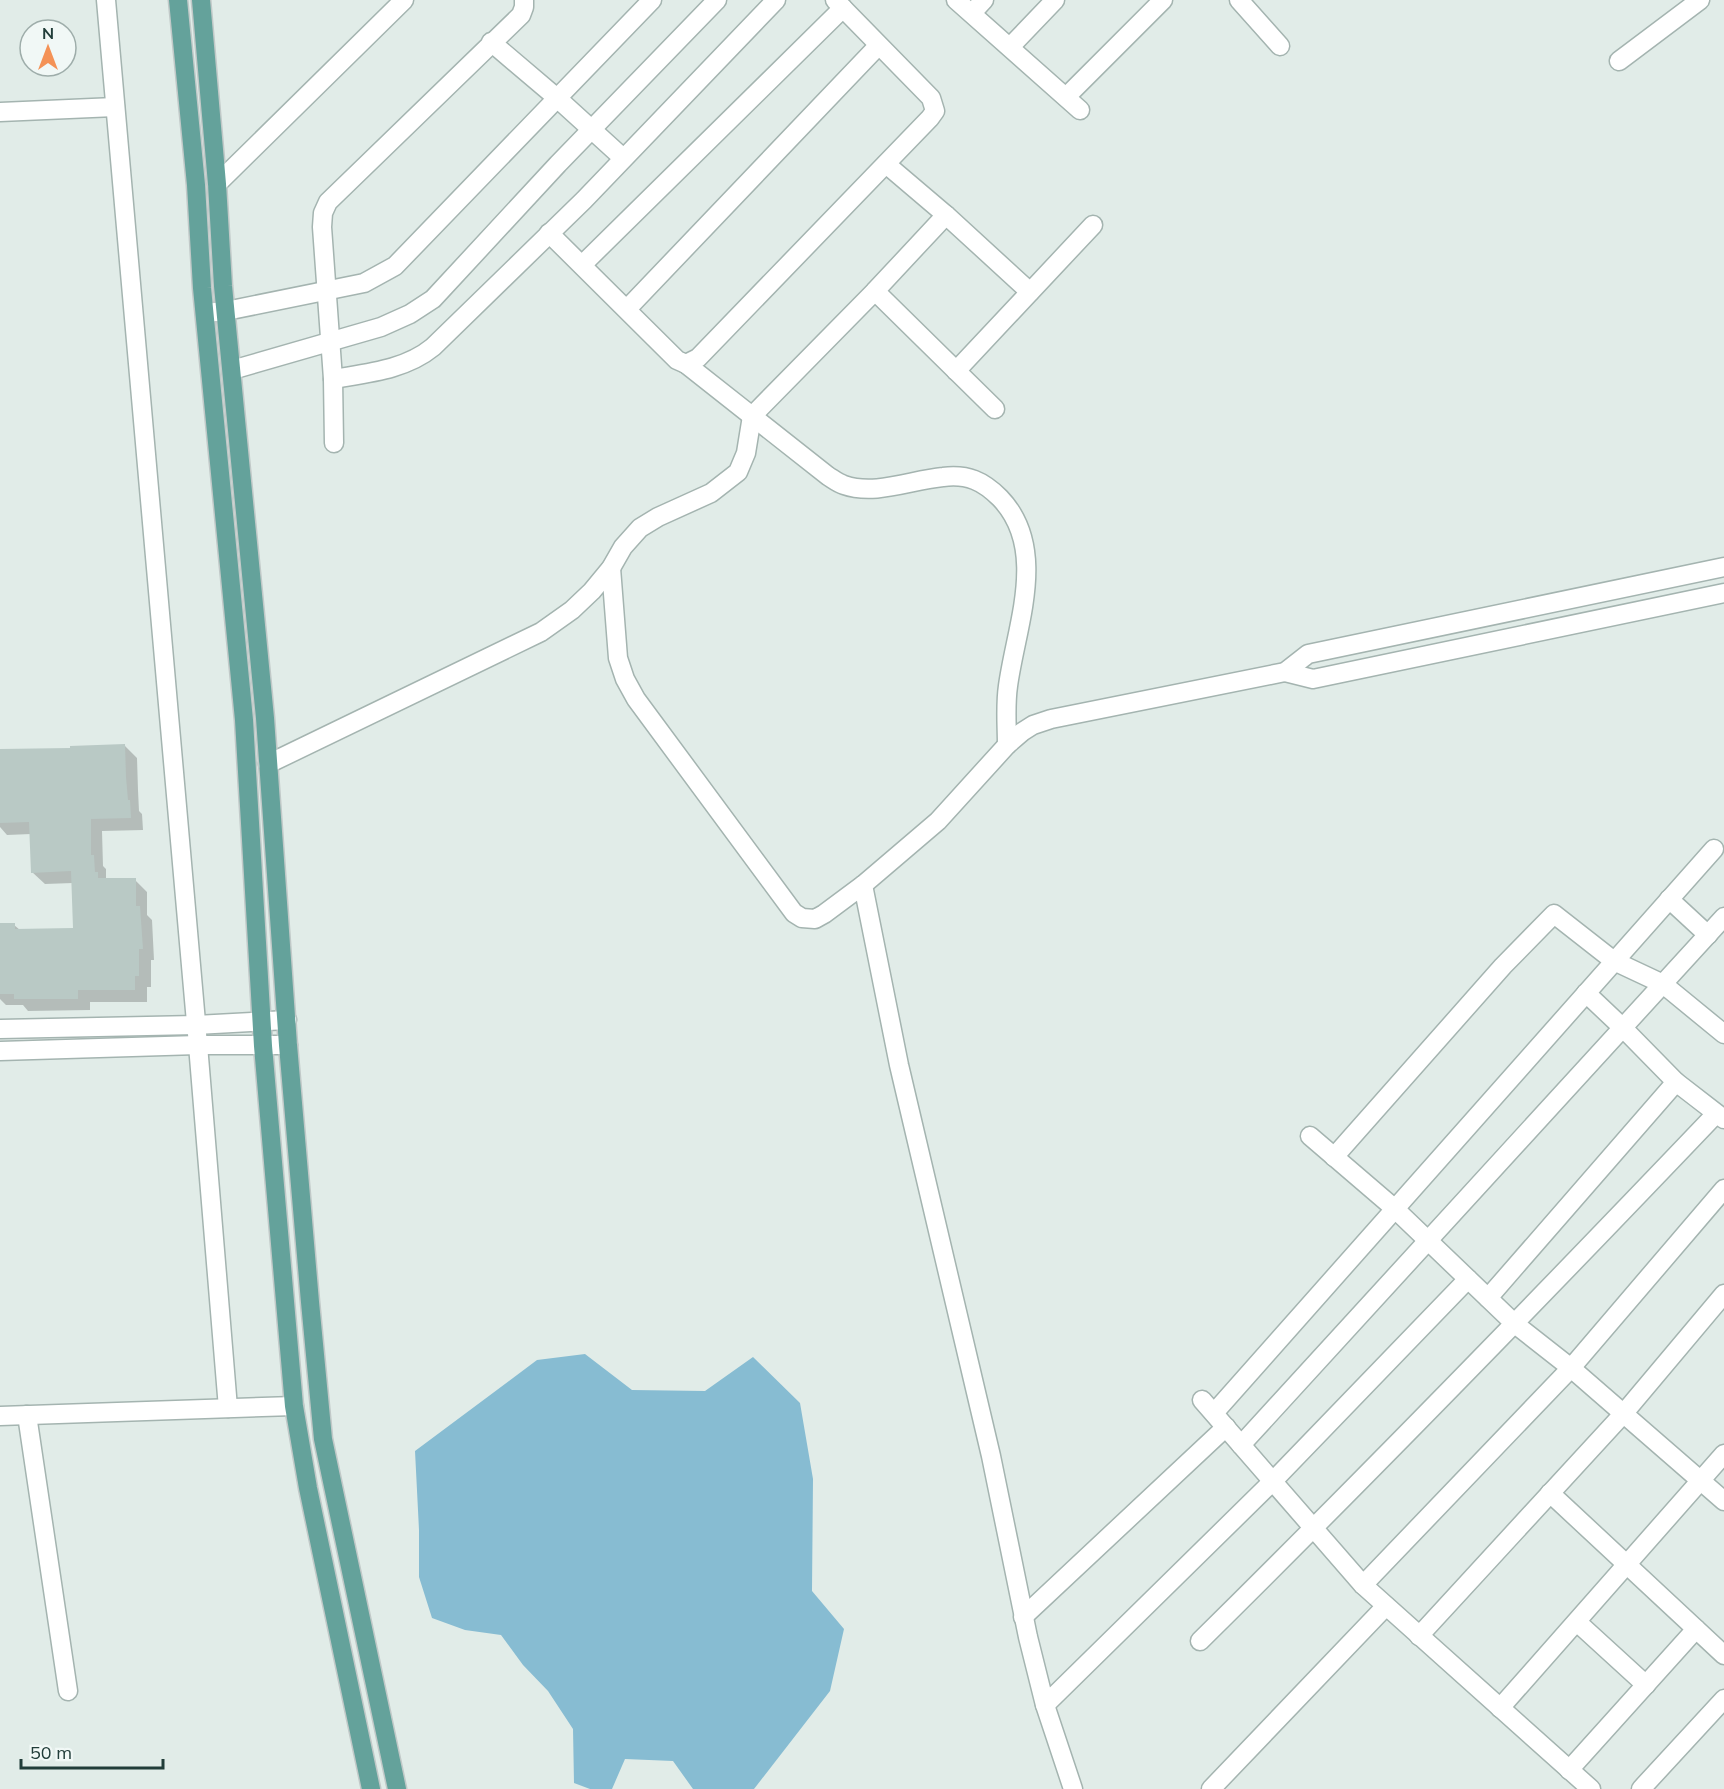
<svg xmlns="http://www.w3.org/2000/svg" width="1724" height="1789" viewBox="0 0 1724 1789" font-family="Mulish,sans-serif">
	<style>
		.water { fill: #87bcd2 }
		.shadow { fill: #0003 }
		.building { fill: #b9c9c5 }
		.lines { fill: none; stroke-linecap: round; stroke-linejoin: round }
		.minor-casing { stroke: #a4b4b0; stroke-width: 21 }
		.major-casing { stroke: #c1c9c8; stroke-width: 21 }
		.minor { stroke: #fff; stroke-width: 18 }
		.major { stroke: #64a29b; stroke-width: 18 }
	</style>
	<rect width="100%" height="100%" fill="#e1ece8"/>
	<!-- water -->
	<polygon class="water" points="585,1354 632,1390 705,1391 753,1357 800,1403 813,1479 812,1591 844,1629 830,1691 754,1789 693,1789 673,1761 625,1759 612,1789 590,1789 574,1783 573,1729 548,1691 523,1665 501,1635 465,1630 432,1618 419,1577 419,1530 415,1451 537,1360"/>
	<!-- shadow -->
	<polygon class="shadow" points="125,746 137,758 138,790 139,811 142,814 143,830 102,831 103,866 106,869 106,880 135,880 147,892 147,915 152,920 154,960 151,960 151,987 147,987 147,1002 90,1002 90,1010 28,1011 23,1005 6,1005 0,999 0,925 14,925 20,930 74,929 73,883 45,884 32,872 31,834 7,835 0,827 0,750 71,750"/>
	<!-- building -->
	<polygon class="building" points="125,744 126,777 128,800 130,800 131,818 91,819 91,855 94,855 95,872 98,872 98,878 136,878 136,906 140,906 143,949 139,949 139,976 135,976 135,990 78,990 78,999 14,999 14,994 0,994 0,923 15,923 15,929 73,928 71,871 31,873 29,822 0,823 0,749 70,748 70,746"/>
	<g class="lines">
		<defs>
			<g id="minor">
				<polyline points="106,0 198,1045 228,1408"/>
				<polyline points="956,0 1080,110"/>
				<polyline points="1239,0 1280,46"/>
				<polyline points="972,13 984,0"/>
				<polyline points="491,42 557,98 623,158"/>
				<polyline points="1010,47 1055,0"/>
				<polyline points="1619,61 1700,0"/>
				<polyline points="1066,97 1163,0"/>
				<polyline points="0,112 115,107"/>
				<polyline points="886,164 946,215 1030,292"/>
				<polyline points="217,184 404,0"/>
				<polyline points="549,233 677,360 686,364 698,358 930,118 935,111 931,98 835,0"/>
				<polyline points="582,265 843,8"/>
				<polyline points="875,291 995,409"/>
				<polyline points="627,309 878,46"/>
				<polyline points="205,313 226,311 364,283 395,266 652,0"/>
				<path d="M686,364L828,476C833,479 838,483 844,485C875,496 911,480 943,477C968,474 983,481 1000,498C1049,549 1016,626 1008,686C1005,706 1007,726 1007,745"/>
				<polyline points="232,370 381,327 410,314 433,299 558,164 717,0"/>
				<polyline points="956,371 1093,225"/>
				<path d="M333,379C367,373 405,370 433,347L584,200L776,0"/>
				<polyline points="334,443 333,379 322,227 323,213 328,202 521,15 524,7 524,0"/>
				<polyline points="611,568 618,658 625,679 636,699 794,913 802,918 815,919 824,914 863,885 938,821 1007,745 1022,732 1033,725 1051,719 1285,672 1308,654 1724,567"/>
				<polyline points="1285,672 1313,679 1724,593"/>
				<polyline points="268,764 541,632 572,610 592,591 611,568 623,547 640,528 658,517 711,493 738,472 746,453 752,416 875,291 946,215"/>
				<polyline points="863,885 899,1065 991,1456 1028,1637 1045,1705 1073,1789"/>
				<polyline points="1669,899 1708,935"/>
				<polyline points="1586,993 1623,1028 1676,1082 1724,1119"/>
				<polyline points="0,1029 196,1025 287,1020"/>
				<polyline points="0,1051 198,1045 288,1045"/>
				<polyline points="1310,1136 1394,1208 1515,1324 1571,1368 1724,1501"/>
				<polyline points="1334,1157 1503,966 1554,914 1614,961 1663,984 1724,1034"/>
				<polyline points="1488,1298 1676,1082"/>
				<polyline points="1202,1400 1363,1585 1591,1789"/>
				<polyline points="1214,1413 1714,849"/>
				<polyline points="27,1415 68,1691"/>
				<polyline points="0,1416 294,1406"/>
				<polyline points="1241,1445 1724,917"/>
				<polyline points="1550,1493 1724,1655"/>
				<polyline points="1363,1585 1571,1368 1724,1189"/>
				<polyline points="1023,1617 1226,1427"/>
				<polyline points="1577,1622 1646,1685"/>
				<polyline points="1419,1636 1624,1413 1724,1294"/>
				<path d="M1200,1641C1373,1470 1543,1295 1711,1119"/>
				<polyline points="1045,1705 1273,1481 1468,1279"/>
				<polyline points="1500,1708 1724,1454"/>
				<polyline points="1569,1770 1696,1629"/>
				<polyline points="1211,1789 1386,1606"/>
				<polyline points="1641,1789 1724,1699"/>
			</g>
			<g id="major">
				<polyline points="178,0 196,185 202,288 244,720 263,1046 294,1406 308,1488 371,1789"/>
				<polyline points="201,0 217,184 223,286 265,718 288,1045 310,1302 323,1439 397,1789"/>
			</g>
		</defs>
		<!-- minor casing -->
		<use href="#minor" class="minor-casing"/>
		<!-- major casing -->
		<use href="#major" class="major-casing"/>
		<!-- minor -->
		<use href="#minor" class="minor"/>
		<!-- major -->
		<use href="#major" class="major"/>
	</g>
	<!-- north arrow -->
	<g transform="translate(48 48)"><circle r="28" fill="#f1f8f6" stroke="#9eadaa" stroke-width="1.5"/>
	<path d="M0-4.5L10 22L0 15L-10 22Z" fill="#f49256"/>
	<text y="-9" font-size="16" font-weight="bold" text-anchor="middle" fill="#213d39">N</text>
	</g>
	<!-- scale -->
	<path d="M21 1759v9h142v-9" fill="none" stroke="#213d39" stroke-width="3"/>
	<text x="30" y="1759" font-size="18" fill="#213d39" stroke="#f1f8f6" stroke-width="4.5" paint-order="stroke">50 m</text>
</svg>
